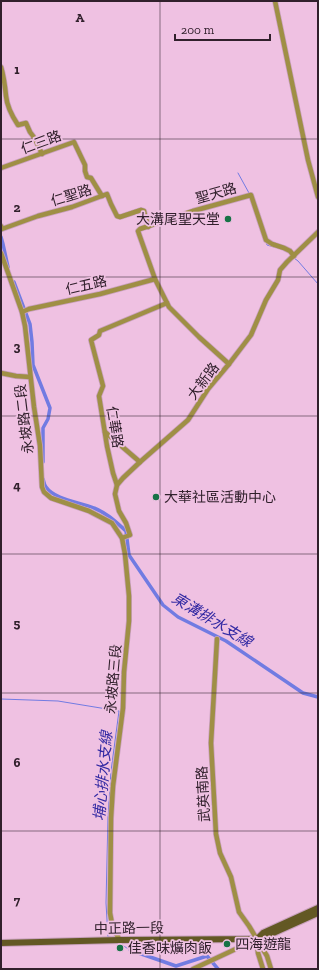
<svg xmlns="http://www.w3.org/2000/svg" width="319" height="970" viewBox="0 0 319 970" font-family="'Zilla Slab','Noto Sans TC',serif">
	<style>
		.lines { fill: none; stroke-linecap: round; stroke-linejoin: round }
		.stream { stroke: #717be2; stroke-width: 1 }
		.canal { stroke: #717be2; stroke-width: 3.5 }
		.minor-casing { stroke: #c9a1be; stroke-width: 6 }
		.major-casing { stroke: #c9a1be; stroke-width: 8 }
		.minor { stroke: #9f8f45; stroke-width: 4.5 }
		.major { stroke: #635824; stroke-width: 6 }
		.grid { fill: none; stroke: #31202c; stroke-width: 1; stroke-opacity: 0.55 }
		.poi-dot { fill: #167246; stroke: #efc1e2; stroke-width: 1.5 }
		.labels { text-anchor: middle; stroke-width: 3.5; stroke-linejoin: round; paint-order: stroke }
		.street-label { font-size: 14px; fill: #31202c; stroke: #efc1e2 }
		.poi-label { font-size: 14px; fill: #31202c; stroke: #efc1e2; text-anchor: start }
		.water-label { font-size: 15px; font-style: italic; fill: #332aa3; stroke: #efc1e2 }
		.grid-label { font-size: 13px; text-anchor: middle; font-weight: bold; fill: #31202c; stroke: #efc1e2; stroke-width: 3.5; stroke-linejoin: round; paint-order: stroke }
	</style>
	<rect width="100%" height="100%" fill="#efc1e2"/>
	<g class="lines">
		<!-- stream -->
		<g class="stream">
			<polyline points="238,173 249,193"/>
			<polyline points="266,242 267,245 274,247"/>
			<polyline points="294,258 298,261 318,284"/>
			<polyline points="1,699 58,701 119,711 111,771 108,816 106,903 108,937 110,937"/>
			<polyline points="119,943 130,950"/>
		</g>
		<!-- canal -->
		<g class="canal">
			<polyline points="1,237 3,244 8,267"/>
			<polyline points="14,282 30,324 32,342 33,365 50,408 48,419 43,428 43,462"/>
			<path d="M43,479C44,481 44,485 46,487C55,500 80,502 94,508C107,513 116,522 126,531L129,555L163,605L178,617L226,641L303,693L318,697"/>
			<polyline points="130,950 176,966 207,956 218,969"/>
		</g>
		<defs>
			<g id="minor">
				<polyline points="275,1 308,160 318,197"/>
				<path d="M1,67C4,77 5,86 6,96C7,107 12,116 18,125L26,123L30,132L33,136L36,141L42,154"/>
				<polyline points="1,168 74,142 85,165 85,171 87,177 91,178 102,196"/>
				<polyline points="1,226 2,229 38,216 72,207 107,194 111,204 117,216 120,217 141,210 144,211 148,227"/>
				<polyline points="1,253 22,312 25,326 34,407 40,446 42,487 44,492 51,498 89,511 112,523 122,538 125,554 129,596 129,621 124,672 123,708 113,786 111,818 110,913 113,929 120,940"/>
				<polyline points="22,312 29,309 100,294 155,279"/>
				<polyline points="229,364 199,337 169,307 155,279 139,234 138,231 140,229 193,211 251,195 266,240 272,244 284,248 290,251 294,256"/>
				<polyline points="1,373 16,376 30,377"/>
				<polyline points="105,432 140,462"/>
				<polyline points="117,485 113,473 107,446 99,396 103,386 91,340 99,335 100,331 167,303"/>
				<polyline points="122,538 130,535 126,523 119,511 115,494 117,485 123,478 140,462 188,420 208,389 229,364 251,335 266,300 278,280 280,270 287,262 318,232"/>
				<polyline points="217,639 211,743 216,834 220,853 231,877 239,912 249,926 267,956 271,969"/>
				<polyline points="257,941 258,953 263,969"/>
				<polyline points="193,969 255,940"/>
			</g>
			<g id="major">
				<polyline points="259,937 263,933 318,908"/>
				<polyline points="1,943 120,940 257,939 271,934 318,913"/>
			</g>
		</defs>
		<!-- minor casing -->
		<use href="#minor" class="minor-casing"/>
		<!-- major casing -->
		<use href="#major" class="major-casing"/>
		<!-- minor -->
		<use href="#minor" class="minor"/>
		<!-- major -->
		<use href="#major" class="major"/>
	</g>
	<!-- grid -->
	<path class="grid" d="M160,1V969M1,139H318M1,277H318M1,416H318M1,554H318M1,693H318M1,831H318"/>
	<!-- markers -->
	<g class="poi-dot">
		<circle cx="228" cy="219" r="4"/>
		<circle cx="156" cy="497" r="4"/>
		<circle cx="227" cy="944" r="4"/>
		<circle cx="120" cy="948" r="4"/>
	</g>
	<g class="labels">
		<!-- street labels -->
		<g class="street-label">
			<text transform="translate(41 142) rotate(-20)" y="5">仁三路</text>
			<text transform="translate(216 193) rotate(-16)" y="5">聖天路</text>
			<text transform="translate(71 195) rotate(-17)" y="5">仁聖路</text>
			<text transform="translate(86 285) rotate(-13)" y="5">仁五路</text>
			<text transform="translate(203 381) rotate(-53)" y="5">大新路</text>
			<text transform="translate(24 419) rotate(-97)" y="5">永坡路二段</text>
			<text transform="translate(115 427) rotate(81)" y="5">仁華路</text>
			<text transform="translate(113 679) rotate(-85)" y="5">永坡路三段</text>
			<text transform="translate(203 794) rotate(-93)" y="5">武英南路</text>
			<text transform="translate(129 928) rotate(-1)" y="5">中正路一段</text>
		</g>
		<!-- poi labels -->
		<g class="poi-label">
			<text x="220" y="224" text-anchor="end">大溝尾聖天堂</text>
			<text x="164" y="502">大華社區活動中心</text>
			<text x="235" y="949">四海遊龍</text>
			<text x="128" y="953">佳香味爌肉飯</text>
		</g>
		<!-- water labels -->
		<g class="water-label">
			<text transform="translate(212 620) rotate(31)" y="5">東溝排水支線</text>
			<text transform="translate(103 776) rotate(-85)" y="5">埔心排水支線</text>
		</g>
	</g>
	<g class="grid-label">
		<text x="80" y="22">A</text>
		<text x="17" y="74">1</text>
		<text x="17" y="212">2</text>
		<text x="17" y="351">3</text>
		<text x="17" y="490">4</text>
		<text x="17" y="628">5</text>
		<text x="17" y="767">6</text>
		<text x="17" y="905">7</text>
	</g>
	<!-- border -->
	<rect width="319" height="970" fill="none" stroke="#31202c" stroke-width="4"/>
	<!-- scale -->
	<path d="M175 34v6h95v-6" fill="none" stroke="#31202c" stroke-width="2"/>
	<text x="181" y="34" font-size="12" fill="#31202c" stroke="#efc1e2" stroke-width="3" paint-order="stroke">200 m</text>
</svg>
